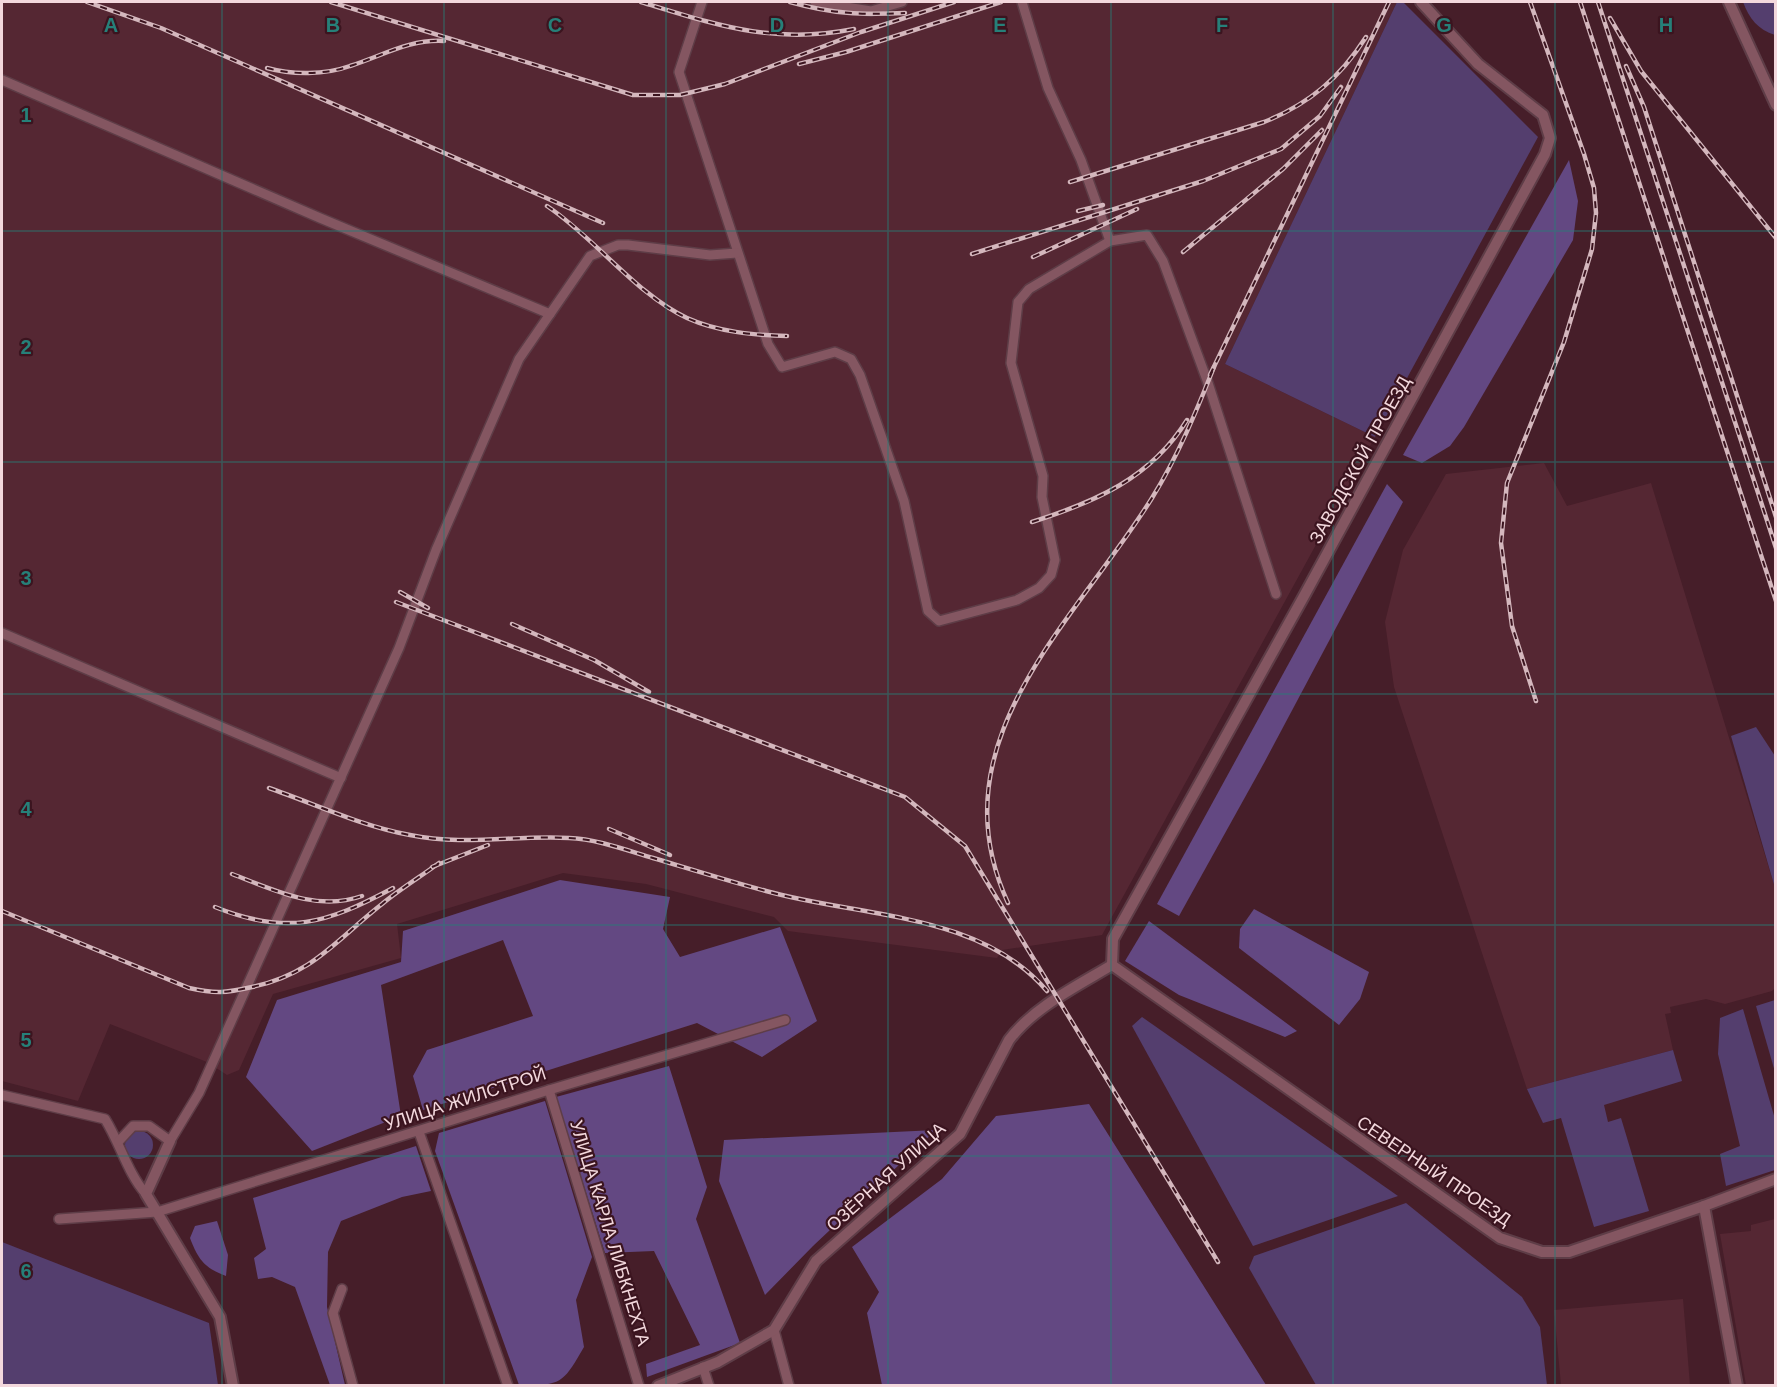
<svg xmlns="http://www.w3.org/2000/svg" width="1777" height="1387" viewBox="0 0 1777 1387" font-family="Helvetica,sans-serif">
	<style>
		.built { fill: #552733 }
		.green { fill: #543e6e }
		.forest { fill: #634882 }
		.lines { fill: none; stroke-linecap: round; stroke-linejoin: round }
		.minor-casing { stroke: #5e3d47; stroke-width: 12 }
		.tertiary-casing { stroke: #5e3d47; stroke-width: 14 }
		.minor { stroke: #845661; stroke-width: 9 }
		.tertiary { stroke: #845661; stroke-width: 10 }
		.rail-casing { stroke: #d4b7bd; stroke-width: 4.5 }
		.rail { stroke: #3b141f; stroke-width: 2; stroke-dasharray: 7; stroke-linecap: butt }
		.grid { fill: none; stroke: #268079; stroke-width: 1.5; stroke-opacity: 0.55 }
		.labels { text-anchor: middle; stroke-width: 4.5; stroke-linejoin: round; paint-order: stroke }
		.street-label { font-size: 18px; fill: #f3d8dd; stroke: #3b141f }
		.grid-label { font-size: 20px; text-anchor: middle; font-weight: bold; fill: #268079; stroke: #3b141f; stroke-width: 4.5; stroke-linejoin: round; paint-order: stroke }
	</style>
	<rect width="100%" height="100%" fill="#461e29"/>
	<!-- built -->
	<g class="built">
		<polygon points="2,2 1397,2 1225,364 1375,437 1102,935 1002,950 997,958 788,931 774,917 646,884 563,873 397,924 401,958 273,994 239,1070 227,1075 207,1062 110,1024 78,1101 2,1081"/>
		<polygon points="1544,463 1567,506 1651,483 1775,888 1776,987 1772,991 1725,1004 1706,999 1670,1007 1671,1013 1665,1014 1673,1050 1527,1089 1394,687 1385,622 1403,550 1446,474"/>
		<polygon points="1775,1219 1775,1385 1746,1385 1720,1234 1751,1231 1751,1225"/>
		<polygon points="1683,1299 1690,1385 1561,1385 1554,1310"/>
	</g>
	<!-- green -->
	<g class="green">
		<polygon points="1397,2 1403,2 1538,137 1375,437 1225,364"/>
		<path d="M1743,2H1775V35C1758,30 1749,18 1743,2Z"/>
		<polygon points="1756,727 1775,756 1775,888 1731,736"/>
		<polygon points="1775,1000 1776,1000 1775,1072 1756,1006"/>
		<polygon points="1743,1009 1775,1119 1775,1170 1726,1186 1720,1154 1740,1146 1718,1054 1720,1018"/>
		<polygon points="1142,1017 1398,1196 1253,1246 1132,1026"/>
		<polygon points="1673,1050 1682,1081 1604,1105 1608,1122 1621,1118 1649,1211 1594,1227 1561,1118 1543,1123 1527,1089"/>
		<circle cx="139" cy="1145" r="14"/>
		<polygon points="1406,1203 1522,1297 1540,1327 1547,1385 1316,1385 1249,1268 1254,1256"/>
		<polygon points="2,1242 209,1323 218,1385 2,1385"/>
	</g>
	<!-- forest -->
	<g class="forest">
		<polygon points="1569,160 1578,201 1573,240 1464,427 1450,446 1422,463 1403,455"/>
		<polygon points="1387,484 1403,502 1264,763 1179,916 1157,904"/>
		<polygon points="560,880 670,897 663,929 680,957 780,927 817,1021 762,1057 697,1023 423,1110 413,1076 427,1050 533,1016 503,940 381,985 401,1116 312,1151 246,1077 277,1000 401,962 403,931"/>
		<polygon points="1254,909 1369,972 1360,999 1339,1025 1239,948 1240,929"/>
		<polygon points="1149,921 1297,1031 1285,1037 1179,995 1125,961"/>
		<polygon points="669,1066 707,1187 696,1219 740,1343 647,1377 646,1364 700,1345 654,1251 605,1253 556,1097"/>
		<path d="M545,1101L592,1257L576,1300L584,1347C563,1383 562,1386 519,1385L435,1151L439,1133Z"/>
		<polygon points="1089,1104 1266,1385 882,1385 867,1313 879,1292 852,1247 942,1179 996,1116"/>
		<polygon points="936,1130 813,1246 765,1295 719,1181 724,1140"/>
		<polygon points="416,1146 431,1191 402,1197 341,1221 328,1252 327,1307 345,1385 330,1385 295,1287 272,1277 258,1279 254,1258 266,1249 253,1198"/>
		<path d="M217,1221L228,1255L226,1276C204,1268 198,1259 190,1238L195,1226Z"/>
	</g>
	<g class="lines">
		<defs>
			<g id="minor">
				<polyline points="702,2 679,72 768,344 782,367 835,352 851,359 860,375 904,501 928,611 939,621 1017,600 1039,588 1051,575 1055,560 1042,497 1043,476 1011,363 1018,302 1029,289 1110,241 1147,235 1163,261 1208,383 1276,594"/>
				<polyline points="815,2 871,11 902,2"/>
				<polyline points="1022,2 1048,88 1081,160 1110,241"/>
				<polyline points="2,80 320,218 550,314"/>
				<polyline points="2,633 341,778"/>
				<polyline points="549,1090 639,1386"/>
				<path d="M2,1095L105,1119C120,1143 128,1174 146,1194"/>
				<polyline points="419,1132 508,1386"/>
				<polyline points="119,1141 133,1126 149,1126 170,1141 199,1093 399,648 436,550 519,359 590,256 618,245 628,245 710,255 737,253"/>
				<polyline points="59,1219 157,1212 549,1090 785,1020"/>
				<polyline points="342,1289 333,1313 353,1386"/>
				<polyline points="774,1330 789,1386"/>
				<polyline points="703,1367 709,1386"/>
			</g>
			<g id="tertiary">
				<polyline points="1729,2 1776,105"/>
				<polyline points="1112,965 1113,939 1304,596 1545,154 1550,138 1543,115 1478,64 1421,2"/>
				<polyline points="1112,965 1500,1238 1542,1252 1569,1252 1704,1206 1776,1179"/>
				<polyline points="170,1141 146,1194 220,1317 233,1386"/>
				<polyline points="1704,1206 1737,1386"/>
				<path d="M658,1386L718,1362L774,1330L816,1261L960,1134L1009,1040C1034,1007 1077,986 1112,965"/>
			</g>
		</defs>
		<!-- minor casing -->
		<use href="#minor" class="minor-casing"/>
		<!-- tertiary casing -->
		<use href="#tertiary" class="tertiary-casing"/>
		<!-- minor -->
		<use href="#minor" class="minor"/>
		<!-- tertiary -->
		<use href="#tertiary" class="tertiary"/>
		<defs>
			<g id="rail">
				<polyline points="87,2 161,28 603,223"/>
				<polyline points="331,2 633,95 680,95 725,84 861,32 954,2"/>
				<path d="M641,2C717,25 773,45 854,29"/>
				<path d="M790,2C833,14 861,15 905,13"/>
				<polyline points="1530,2 1584,154 1594,188 1596,213 1592,249 1564,342 1507,483 1501,543 1512,626 1536,701"/>
				<polyline points="1580,2 1776,601"/>
				<polyline points="1598,2 1776,548"/>
				<polyline points="1610,18 1641,71 1776,238"/>
				<polyline points="799,64 846,52 1001,2"/>
				<polyline points="1626,66 1644,107 1776,517"/>
				<path d="M267,68C292,75 325,75 350,66C382,56 409,39 444,41"/>
				<path d="M1070,182L1264,122C1309,104 1340,78 1366,37"/>
				<path d="M547,206C595,238 637,295 687,318C718,332 753,335 787,336"/>
				<polyline points="1078,211 1103,205"/>
				<polyline points="1183,252 1283,169 1322,130"/>
				<polyline points="972,254 1203,181 1281,149 1320,116 1341,87"/>
				<polyline points="1033,257 1137,209"/>
				<polyline points="1210,375 1389,2"/>
				<path d="M1032,522C1095,502 1151,478 1187,420"/>
				<polyline points="400,592 428,608"/>
				<polyline points="396,602 905,797 965,846 1218,1262"/>
				<polyline points="512,624 594,660 649,692"/>
				<path d="M269,788C315,804 361,826 410,835C463,846 516,835 569,838C597,839 626,850 653,858C690,869 728,881 766,891C858,917 980,912 1047,991"/>
				<polyline points="609,829 670,855"/>
				<polyline points="432,867 488,845"/>
				<path d="M232,874C274,890 317,912 362,896"/>
				<path d="M1008,903C934,741 1075,622 1152,498C1178,456 1196,412 1214,367"/>
				<path d="M215,907C287,936 326,924 393,888"/>
				<path d="M2,911L189,988C216,994 225,993 252,987C313,974 336,940 382,904C400,889 420,877 439,863"/>
			</g>
		</defs>
		<!-- rail casing -->
		<use href="#rail" class="rail-casing"/>
		<!-- rail -->
		<use href="#rail" class="rail"/>
	</g>
	<!-- grid -->
	<path class="grid" d="M222,2V1386M444,2V1386M666,2V1386M888,2V1386M1111,2V1386M1333,2V1386M1555,2V1386M2,231H1776M2,462H1776M2,694H1776M2,925H1776M2,1156H1776"/>
	<g class="labels">
		<!-- street labels -->
		<g class="street-label">
			<text transform="translate(1360 460) rotate(-61)" y="6">ЗАВОДСКОЙ ПРОЕЗД</text>
			<text transform="translate(465 1099) rotate(-18)" y="6">УЛИЦА ЖИЛСТРОЙ</text>
			<text transform="translate(1434 1171) rotate(34)" y="6">СЕВЕРНЫЙ ПРОЕЗД</text>
			<text transform="translate(886 1177) rotate(-42)" y="6">ОЗЁРНАЯ УЛИЦА</text>
			<text transform="translate(610 1233) rotate(73)" y="6">УЛИЦА КАРЛА ЛИБКНЕХТА</text>
		</g>
	</g>
	<g class="grid-label">
		<text x="111" y="32">A</text>
		<text x="333" y="32">B</text>
		<text x="555" y="32">C</text>
		<text x="777" y="32">D</text>
		<text x="1000" y="32">E</text>
		<text x="1222" y="32">F</text>
		<text x="1444" y="32">G</text>
		<text x="1666" y="32">H</text>
		<text x="26" y="122">1</text>
		<text x="26" y="354">2</text>
		<text x="26" y="585">3</text>
		<text x="26" y="816">4</text>
		<text x="26" y="1047">5</text>
		<text x="26" y="1278">6</text>
	</g>
	<!-- border -->
	<rect width="1777" height="1387" fill="none" stroke="#f3d8dd" stroke-width="6"/>
</svg>
